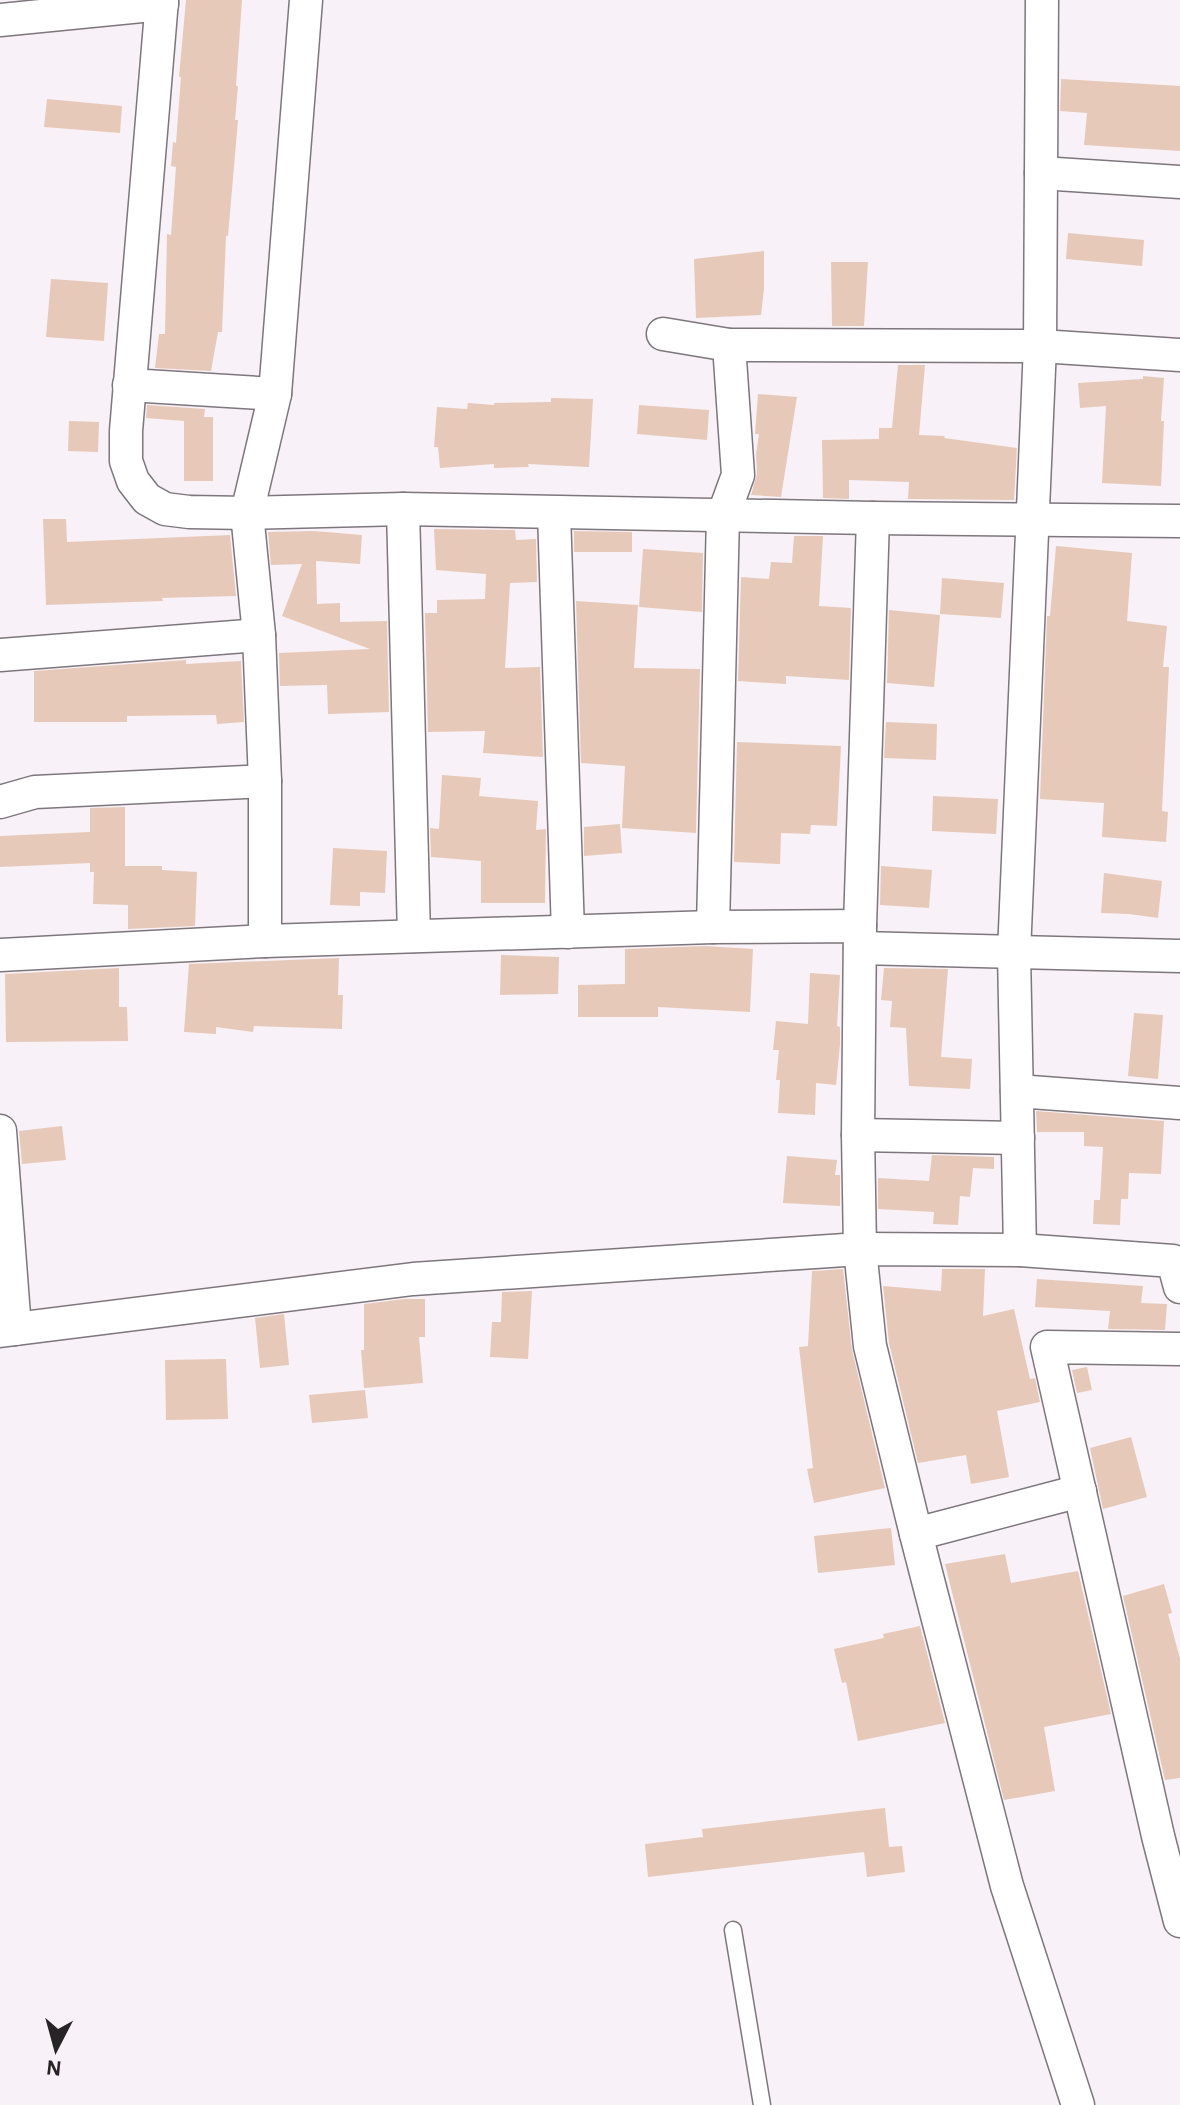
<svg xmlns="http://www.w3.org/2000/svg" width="1180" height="2105" viewBox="0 0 1180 2105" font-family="'Alegreya Sans',sans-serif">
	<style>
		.building { fill: #e6c9b8 }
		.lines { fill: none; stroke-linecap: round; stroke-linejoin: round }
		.service-casing { stroke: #7d767c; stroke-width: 19 }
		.minor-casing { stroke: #7d767c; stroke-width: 35 }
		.service { stroke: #fff; stroke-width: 16 }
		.minor { stroke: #fff; stroke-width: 32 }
	</style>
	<rect width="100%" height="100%" fill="#f9f1f8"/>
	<!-- building -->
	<g class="building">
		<polygon points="186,0 242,0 236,86 238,86 235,120 238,120 228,236 226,236 222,332 218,332 211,371 155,368 159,334 165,334 167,234 171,235 176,167 171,166 173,142 176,143 181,77 179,77"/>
		<polygon points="1061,79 1180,86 1180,151 1084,145 1087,113 1060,111"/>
		<polygon points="47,99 122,106 120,133 44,127"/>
		<polygon points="1068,233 1144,240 1142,266 1066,259"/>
		<polygon points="764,251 764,289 761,315 696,318 694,259"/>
		<polygon points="831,262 868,262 864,326 832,326"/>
		<polygon points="51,279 108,283 104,341 46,337"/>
		<polygon points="898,365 925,365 919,435 945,436 944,438 1017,448 1014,500 908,499 909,482 849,480 849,499 823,498 822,440 879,439 879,428 892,428"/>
		<polygon points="1143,376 1164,378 1161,421 1164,421 1161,486 1102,483 1106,406 1080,408 1078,383 1143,379"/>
		<polygon points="758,394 797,397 781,497 751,495 757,474 756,454 759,434 755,434"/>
		<polygon points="551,398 593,399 589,467 528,464 529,467 494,468 494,464 440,468 438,447 434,447 437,407 467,409 468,403 494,405 494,403 551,402"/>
		<polygon points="147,405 205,409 204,417 213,417 213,481 184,481 184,421 146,418"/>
		<polygon points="639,405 709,410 707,440 637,434"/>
		<polygon points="69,421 99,422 98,452 68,451"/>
		<polygon points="43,519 66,519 67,542 230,535 236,596 162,598 163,601 46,605"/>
		<polygon points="434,529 515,530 516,540 536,539 537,582 510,583 505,668 540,667 543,757 483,753 485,731 428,732 425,613 437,613 437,600 485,599 486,574 436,570"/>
		<polygon points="314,531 362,535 360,564 316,561 317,604 340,603 340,622 387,621 389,712 328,714 327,685 280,686 279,653 370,649 282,616 302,564 271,565 268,532"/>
		<polygon points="574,531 632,532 632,552 574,552"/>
		<polygon points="794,536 823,536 819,606 851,608 849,680 786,676 786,684 738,681 741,577 769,579 771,562 792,563"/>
		<polygon points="1056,546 1132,553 1127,621 1167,626 1163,667 1169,667 1162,811 1168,812 1166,842 1102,837 1104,803 1040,799 1047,616 1050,616"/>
		<polygon points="643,549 703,553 702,612 639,607"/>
		<polygon points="942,578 1004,583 1001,618 940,614"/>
		<polygon points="576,601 638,605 634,668 700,669 696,833 622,828 625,766 581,763"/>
		<polygon points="889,610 940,615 934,687 887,683"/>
		<polygon points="186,660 186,664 241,661 244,722 217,724 216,715 127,716 127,722 34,722 34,671"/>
		<polygon points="886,722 937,724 936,760 884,758"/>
		<polygon points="737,742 841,746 837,826 811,825 810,834 781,833 780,864 734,862"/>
		<polygon points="442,775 481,778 479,796 538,801 536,830 546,829 545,903 481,903 481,861 431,857 430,828 439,829"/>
		<polygon points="933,796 998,799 996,834 932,831"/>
		<polygon points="125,807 125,866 162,866 162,870 197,872 195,926 128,929 128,905 93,904 94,872 90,872 90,863 0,867 0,836 90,832 90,808"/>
		<polygon points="620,824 622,853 584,856 584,827"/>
		<polygon points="333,848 387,851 385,893 360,892 360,906 330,905"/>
		<polygon points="881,866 932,870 929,908 880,905"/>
		<polygon points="1104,873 1162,881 1158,918 1129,914 1101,913"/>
		<polygon points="705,946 753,949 750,1012 658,1007 658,1017 578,1017 578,985 625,984 625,949"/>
		<polygon points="501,955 559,957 558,994 500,995"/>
		<polygon points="339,958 338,995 343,995 342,1029 254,1026 253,1032 216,1027 216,1034 184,1032 189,964"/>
		<polygon points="119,968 119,1007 127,1007 128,1041 6,1042 5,974"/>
		<polygon points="884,968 948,969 941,1057 972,1059 970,1089 909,1086 906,1028 890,1027 892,1001 881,1000"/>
		<polygon points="810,973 840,975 837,1026 840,1027 840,1044 836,1085 816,1083 815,1115 778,1113 780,1080 776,1080 779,1050 773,1050 776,1021 808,1024"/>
		<polygon points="1134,1013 1163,1015 1158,1079 1128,1076"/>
		<polygon points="1036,1111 1164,1121 1161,1174 1129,1173 1128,1199 1121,1199 1120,1225 1093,1224 1094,1200 1100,1200 1103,1147 1084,1146 1084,1132 1037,1132"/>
		<polygon points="62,1126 66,1160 22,1164 19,1131"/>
		<polygon points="932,1155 994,1157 994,1169 973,1168 970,1197 960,1196 958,1225 933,1224 934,1212 878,1209 878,1178 929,1181"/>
		<polygon points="787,1156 837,1160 835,1175 840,1175 840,1206 783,1203"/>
		<polygon points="843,1269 852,1350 885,1488 814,1503 807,1469 813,1468 799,1347 808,1346 812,1271"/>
		<polygon points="942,1269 985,1269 983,1316 1014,1309 1030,1379 1035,1378 1040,1402 997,1411 1009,1477 971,1484 966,1455 918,1463 889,1343 883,1286 941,1291"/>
		<polygon points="1037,1279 1143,1286 1141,1303 1167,1304 1165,1330 1108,1329 1110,1311 1035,1307"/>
		<polygon points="532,1291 528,1359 490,1357 492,1322 501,1322 502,1292"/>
		<polygon points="404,1299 425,1299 425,1337 419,1337 423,1383 364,1388 361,1350 364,1350 364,1304"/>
		<polygon points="284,1314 289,1365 260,1368 255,1318"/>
		<polygon points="226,1359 228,1419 166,1420 165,1360"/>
		<polygon points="1087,1367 1092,1390 1077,1393 1072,1370"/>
		<polygon points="365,1390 368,1418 312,1423 309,1395"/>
		<polygon points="1131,1437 1147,1497 1103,1509 1090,1448"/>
		<polygon points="891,1528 895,1565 818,1573 814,1536"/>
		<polygon points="1005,1554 1011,1583 1078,1571 1111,1714 1044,1727 1055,1791 1004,1800 945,1564"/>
		<polygon points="1164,1584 1172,1613 1168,1614 1180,1659 1180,1778 1165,1780 1123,1596"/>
		<polygon points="920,1626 945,1723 858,1741 846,1682 842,1683 834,1649 884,1638 883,1634"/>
		<polygon points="885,1808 889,1847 902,1846 905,1872 867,1877 864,1852 648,1877 645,1844 703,1837 702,1829"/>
	</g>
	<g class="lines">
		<defs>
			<polyline id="service" points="733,1930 762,2105"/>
			<g id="minor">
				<polyline points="162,0 126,431 126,461 133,481 147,499 165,509 189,512 247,513 403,509 873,518 1180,521"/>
				<polyline points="306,0 275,394 247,513 259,635 265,781 265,941 713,927 860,926 858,1135 860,1249 870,1346 916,1534 1007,1886 1078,2105"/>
				<polyline points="0,20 162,4"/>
				<polyline points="1041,173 1180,182"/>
				<polyline points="663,334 729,345 1040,346 1180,355"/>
				<polyline points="129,385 275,394"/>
				<polyline points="403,509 414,936"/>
				<polyline points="554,513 568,932"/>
				<polyline points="0,655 259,635"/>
				<polyline points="0,802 35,792 265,781"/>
				<polyline points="860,926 873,518"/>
				<polyline points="713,927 723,516 738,475 729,345"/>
				<polyline points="860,948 1180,956"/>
				<polyline points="0,955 265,941"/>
				<polyline points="1017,1091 1180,1103"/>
				<polyline points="0,1131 15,1329"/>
				<polyline points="858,1135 1018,1138"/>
				<polyline points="1020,1250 1014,953 1040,346 1042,0"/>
				<polyline points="0,1331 413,1279 860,1249 1020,1250 1173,1261 1180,1287"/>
				<polyline points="1180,1349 1047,1347 1158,1836 1180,1921"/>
				<polyline points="916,1534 1080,1491"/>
			</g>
		</defs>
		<!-- service casing -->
		<use href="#service" class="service-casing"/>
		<!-- minor casing -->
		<use href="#minor" class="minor-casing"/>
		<!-- service -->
		<use href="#service" class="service"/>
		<!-- minor -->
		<use href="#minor" class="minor"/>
	</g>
	<!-- north arrow -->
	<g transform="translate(56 2049) rotate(186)" stroke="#f9f1f8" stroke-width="6" paint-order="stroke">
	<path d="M0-6L14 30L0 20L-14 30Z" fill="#272427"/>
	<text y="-12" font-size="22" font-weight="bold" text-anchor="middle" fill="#272427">N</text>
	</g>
</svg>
